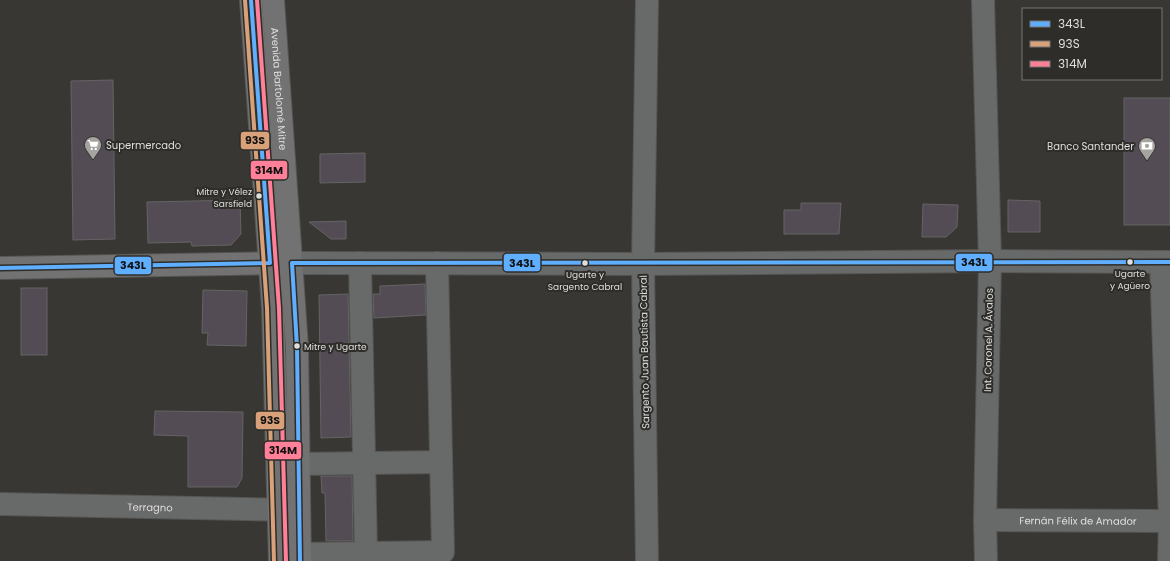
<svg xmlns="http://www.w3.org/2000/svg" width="1170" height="561" viewBox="0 0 1170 561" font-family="Poppins,sans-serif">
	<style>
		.building { fill: #534c55; stroke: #656463 }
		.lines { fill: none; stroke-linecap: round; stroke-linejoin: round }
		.minor-casing { stroke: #555553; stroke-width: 24 }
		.major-casing { stroke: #555553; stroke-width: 24 }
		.minor { stroke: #686969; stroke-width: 22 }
		.major { stroke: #717271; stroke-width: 22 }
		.bus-1-casing { stroke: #2e2d29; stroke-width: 7 }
		.bus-2-casing { stroke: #2e2d29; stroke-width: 7 }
		.bus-3-casing { stroke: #2e2d29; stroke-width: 7 }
		.bus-1 { stroke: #60afff; stroke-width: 4 }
		.bus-2 { stroke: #d9a179; stroke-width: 4 }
		.bus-3 { stroke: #ff8098; stroke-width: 4 }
		.bus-dot { fill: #dfdfdc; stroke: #2e2d29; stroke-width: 1.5 }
		.labels { text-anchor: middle; stroke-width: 4; stroke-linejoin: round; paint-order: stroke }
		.bus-label { font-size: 9px; fill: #dfdfdc; stroke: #2e2d29 }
		.street-label { font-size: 10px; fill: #dfdfdc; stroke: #2e2d29 }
		.poi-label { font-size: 10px; fill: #dfdfdc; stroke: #2e2d29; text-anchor: start }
		.line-badge { stroke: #2e2d29; stroke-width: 1.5 }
		.pale-badge-label { font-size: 11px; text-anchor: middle; font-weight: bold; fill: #111 }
	</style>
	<rect width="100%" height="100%" fill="#383734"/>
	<!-- building -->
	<g class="building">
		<polygon points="113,80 115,239 73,240 71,81"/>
		<rect x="1124" y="98" width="46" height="127"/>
		<polygon points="365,153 365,182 320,183 320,154"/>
		<polygon points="240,200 241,234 231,245 192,246 191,242 148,243 147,202"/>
		<polygon points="1008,200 1040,201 1040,232 1008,232"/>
		<polygon points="801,203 841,203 839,234 784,234 784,210 801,210"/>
		<polygon points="923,204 958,205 957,227 946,237 922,237"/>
		<polygon points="346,221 346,239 331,239 309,222"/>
		<polygon points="425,284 426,315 374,318 373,294 380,294 380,286"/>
		<rect x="21" y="288" width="26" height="67"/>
		<polygon points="203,290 247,291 246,346 207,345 208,333 202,333"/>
		<polygon points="348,294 351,437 321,438 319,295"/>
		<polygon points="155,411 243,412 242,478 237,487 188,487 188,436 154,435"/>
		<polygon points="321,476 352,476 353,541 326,541 325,493 322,493"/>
	</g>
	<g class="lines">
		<defs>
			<g id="minor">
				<polyline points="983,0 990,261 985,520 986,561"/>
				<polyline points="1161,262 1170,521 1169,561"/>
				<polyline points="292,263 643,264 990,261 1170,262"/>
				<polyline points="360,263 366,553"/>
				<polyline points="299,464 441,462"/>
				<path id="s1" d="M0,504L297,510"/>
				<path id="s2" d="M985,520L1170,521"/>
				<polyline points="299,554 443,552 437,263"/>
				<polyline points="647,561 643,264 647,0"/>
			</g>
			<g id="major">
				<polyline points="251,0 273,308 280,561"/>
				<path id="s3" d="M273,0L297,347L300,561"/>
				<polyline points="0,268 285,263"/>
			</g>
		</defs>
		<!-- minor casing -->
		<use href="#minor" class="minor-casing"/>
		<!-- major casing -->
		<use href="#major" class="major-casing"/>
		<!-- minor -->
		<use href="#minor" class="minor"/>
		<!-- major -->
		<use href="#major" class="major"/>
		<defs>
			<g id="bus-1">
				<polyline points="0,268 270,263 251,0"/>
				<polyline points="300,561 297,347 292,263 1170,262"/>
			</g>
			<polyline id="bus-2" points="245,0 267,308 274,561"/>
			<polyline id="bus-3" points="257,0 279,308 286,561"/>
		</defs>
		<!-- bus-1 casing -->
		<use href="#bus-1" class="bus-1-casing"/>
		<!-- bus-2 casing -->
		<use href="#bus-2" class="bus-2-casing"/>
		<!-- bus-3 casing -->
		<use href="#bus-3" class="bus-3-casing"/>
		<!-- bus-1 -->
		<use href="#bus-1" class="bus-1"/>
		<!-- bus-2 -->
		<use href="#bus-2" class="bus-2"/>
		<!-- bus-3 -->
		<use href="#bus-3" class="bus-3"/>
	</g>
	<!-- icons -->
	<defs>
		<symbol id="supermarket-pin" viewBox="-11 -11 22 30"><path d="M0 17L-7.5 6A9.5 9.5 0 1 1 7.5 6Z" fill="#a5a4a1" stroke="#2e2d29"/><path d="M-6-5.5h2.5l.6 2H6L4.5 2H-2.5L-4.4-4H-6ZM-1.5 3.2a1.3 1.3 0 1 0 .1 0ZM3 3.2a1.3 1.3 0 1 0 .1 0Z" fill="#fff"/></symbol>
		<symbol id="bank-pin" viewBox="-11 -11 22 30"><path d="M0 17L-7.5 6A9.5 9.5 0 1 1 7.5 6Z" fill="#a5a4a1" stroke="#2e2d29"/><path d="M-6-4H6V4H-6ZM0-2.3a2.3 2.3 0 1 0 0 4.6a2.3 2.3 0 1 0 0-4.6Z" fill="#fff"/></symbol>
	</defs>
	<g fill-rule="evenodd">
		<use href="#supermarket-pin" x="83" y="135" width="20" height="27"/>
		<use href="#bank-pin" x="1137" y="136" width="20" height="27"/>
	</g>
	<!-- markers -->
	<g class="bus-dot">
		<circle cx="259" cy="196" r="3.5"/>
		<circle cx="1130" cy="262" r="3.5"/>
		<circle cx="585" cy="263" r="3.5"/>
		<circle cx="297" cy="346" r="3.5"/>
	</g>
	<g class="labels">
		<!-- bus labels -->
		<g class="bus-label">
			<text x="252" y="195" text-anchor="end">Mitre y Vélez<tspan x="252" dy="12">Sarsfield</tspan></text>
			<text x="1130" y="277">Ugarte<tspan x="1130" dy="12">y Agüero</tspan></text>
			<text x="585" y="278">Ugarte y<tspan x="585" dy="12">Sargento Cabral</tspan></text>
			<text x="304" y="350" text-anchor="start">Mitre y Ugarte</text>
		</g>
		<!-- street labels -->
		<g class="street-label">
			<text dy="4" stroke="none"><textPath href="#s3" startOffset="89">Avenida Bartolomé Mitre</textPath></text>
			<text transform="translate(988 340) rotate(-89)" y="4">Int. Coronel A. Ávalos</text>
			<text transform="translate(644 352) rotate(-91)" y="4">Sargento Juan Bautista Cabral</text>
			<text dy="4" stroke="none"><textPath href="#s1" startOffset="150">Terragno</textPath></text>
			<text dy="4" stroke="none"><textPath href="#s2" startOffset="93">Fernán Félix de Amador</textPath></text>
		</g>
		<!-- poi labels -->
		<g class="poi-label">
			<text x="106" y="149">Supermercado</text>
			<text x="1134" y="150" text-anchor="end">Banco Santander</text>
		</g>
	</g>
	<g class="line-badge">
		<rect x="240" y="131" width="30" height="19" rx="4" fill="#d9a179"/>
		<rect x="250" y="160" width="38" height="20" rx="4" fill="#ff8098"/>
		<rect x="955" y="253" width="38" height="19" rx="4" fill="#60afff"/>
		<rect x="503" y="253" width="38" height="19" rx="4" fill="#60afff"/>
		<rect x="114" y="256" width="38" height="19" rx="4" fill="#60afff"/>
		<rect x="255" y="411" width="30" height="19" rx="4" fill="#d9a179"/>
		<rect x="264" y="441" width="38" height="19" rx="4" fill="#ff8098"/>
	</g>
	<g class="pale-badge-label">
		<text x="255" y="144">93S</text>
		<text x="269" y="174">314M</text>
		<text x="974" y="266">343L</text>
		<text x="522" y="267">343L</text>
		<text x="133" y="269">343L</text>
		<text x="270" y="424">93S</text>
		<text x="283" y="454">314M</text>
	</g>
	<!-- legend -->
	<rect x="1022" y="8" width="140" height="72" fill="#2e2d29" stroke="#757471"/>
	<rect x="1030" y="21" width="20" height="6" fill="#60afff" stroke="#757471"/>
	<text x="1058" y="28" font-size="12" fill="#dfdfdc">343L</text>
	<rect x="1030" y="41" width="20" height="6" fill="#d9a179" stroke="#757471"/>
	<text x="1058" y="48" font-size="12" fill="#dfdfdc">93S</text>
	<rect x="1030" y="61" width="20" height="6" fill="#ff8098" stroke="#757471"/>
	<text x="1058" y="68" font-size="12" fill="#dfdfdc">314M</text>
</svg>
